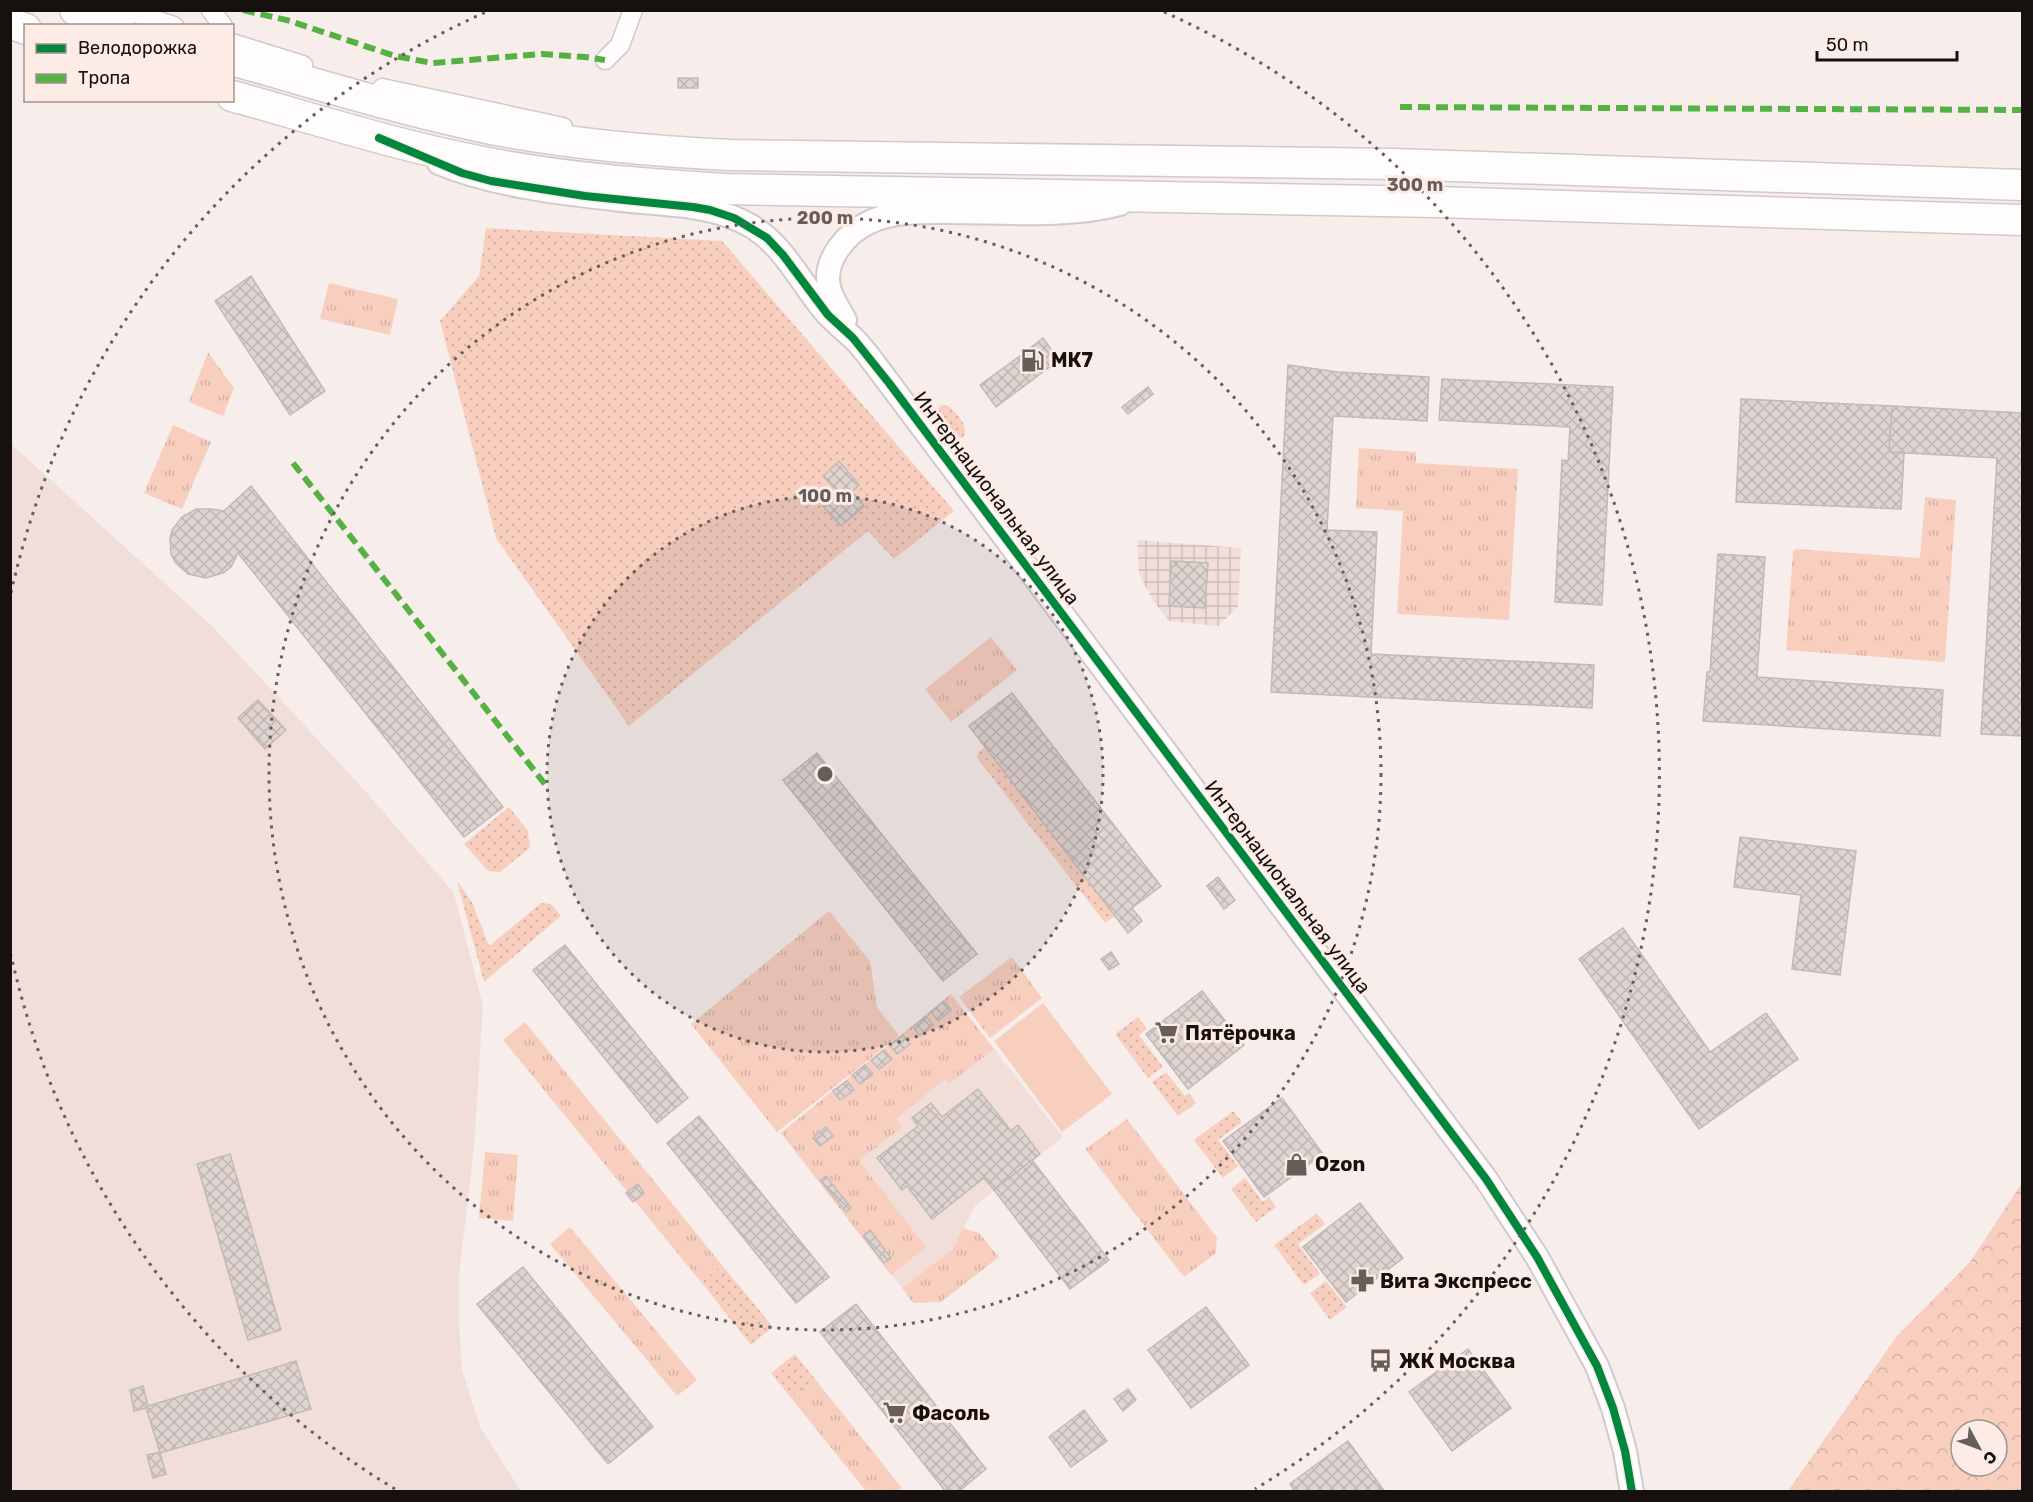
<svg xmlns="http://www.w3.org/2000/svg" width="2033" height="1502" viewBox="0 0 2033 1502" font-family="Rubik,sans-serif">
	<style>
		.built { fill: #f1ded9 }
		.industrial { fill: url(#industrial-grid) }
		.grass { fill: url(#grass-dots) }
		.forest { fill: url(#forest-crowns); fill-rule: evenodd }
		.park { fill: url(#park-tufts) }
		.garden { fill: #f8cfbf }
		.building { fill: url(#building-cross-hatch); stroke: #c1bab7; stroke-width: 1.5 }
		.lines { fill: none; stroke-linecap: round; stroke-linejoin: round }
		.minor-casing { stroke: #d2cac8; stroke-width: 21 }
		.tertiary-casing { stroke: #d2cac8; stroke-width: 26 }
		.trunk-casing { stroke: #d2cac8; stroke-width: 33 }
		.minor { stroke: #fefcfc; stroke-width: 18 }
		.tertiary { stroke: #fefcfc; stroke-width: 22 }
		.trunk { stroke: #fefcfc; stroke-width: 30 }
		.quiet { stroke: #55b144; stroke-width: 6; stroke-dasharray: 12 6; stroke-linecap: butt }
		.cycleway-casing { stroke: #fdebe5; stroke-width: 11 }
		.cycleway { stroke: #00873e; stroke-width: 8 }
		.ring { fill: none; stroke: #655e5b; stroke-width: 3; stroke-dasharray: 3 6 }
		.labels { text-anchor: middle; stroke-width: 6; stroke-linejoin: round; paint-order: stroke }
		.poi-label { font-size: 20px; font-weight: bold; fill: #16100e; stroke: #fdebe5; text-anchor: start }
		.street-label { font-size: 20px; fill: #16100e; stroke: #fdebe5 }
		.centre { fill: #655e5b; stroke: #fdebe5; stroke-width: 3 }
		.ring-label { font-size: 18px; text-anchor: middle; font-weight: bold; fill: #655e5b; stroke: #fdebe5; stroke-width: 6; stroke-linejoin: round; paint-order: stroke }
	</style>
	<defs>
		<pattern id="industrial-grid" width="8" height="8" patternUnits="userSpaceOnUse" patternTransform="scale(1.5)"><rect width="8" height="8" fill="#f1ded9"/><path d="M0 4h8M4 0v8" fill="none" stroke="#cebdb9"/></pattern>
		<pattern id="grass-dots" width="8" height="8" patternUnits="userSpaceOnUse" patternTransform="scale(1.5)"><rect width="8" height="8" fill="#f8cfbf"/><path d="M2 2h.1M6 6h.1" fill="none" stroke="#d4b1a3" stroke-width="1.8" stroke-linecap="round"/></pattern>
		<pattern id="forest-crowns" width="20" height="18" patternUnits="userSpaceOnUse" patternTransform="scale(1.5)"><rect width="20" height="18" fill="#f8cfbf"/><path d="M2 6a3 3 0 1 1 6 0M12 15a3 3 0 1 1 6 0" fill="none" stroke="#d4b1a3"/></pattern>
		<pattern id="park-tufts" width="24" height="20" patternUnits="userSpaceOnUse" patternTransform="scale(1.5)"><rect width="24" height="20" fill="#f8cfbf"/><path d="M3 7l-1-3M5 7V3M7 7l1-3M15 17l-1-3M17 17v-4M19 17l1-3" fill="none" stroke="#d4b1a3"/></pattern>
		<pattern id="building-cross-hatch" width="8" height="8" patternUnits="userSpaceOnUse" patternTransform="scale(1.5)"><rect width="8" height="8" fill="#e0d4d1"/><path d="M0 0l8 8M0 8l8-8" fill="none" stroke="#bfb5b2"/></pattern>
	</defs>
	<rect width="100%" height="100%" fill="#f7eeeb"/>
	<!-- built -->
	<g class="built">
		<polygon points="10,443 213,627 359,784 454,893 483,1006 474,1148 459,1274 459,1323 462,1370 481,1429 521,1491 11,1491"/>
		<polygon points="951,994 1063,1137 975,1206 953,1249 902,1288 781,1133"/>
	</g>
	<!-- industrial -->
	<polygon class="industrial" points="1137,540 1241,548 1238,607 1218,626 1169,621 1154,602 1139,574"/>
	<!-- grass -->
	<g class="grass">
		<polygon points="486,228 722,241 954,511 894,559 868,531 629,726 496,538 440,321 479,276"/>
		<path d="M941,405L949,406C957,414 970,426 963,438L952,436L939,419L938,409Z"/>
		<polygon points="985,746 1115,916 1105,923 977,758 978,753"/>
		<polygon points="509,807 528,831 530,848 500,872 488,871 464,844"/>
		<polygon points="457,881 472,902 489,946 541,903 551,904 561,916 484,982"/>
		<polygon points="1138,1017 1147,1029 1139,1035 1163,1067 1148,1078 1115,1034"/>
		<polygon points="1166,1072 1185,1096 1189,1093 1196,1103 1178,1116 1152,1082"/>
		<polygon points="1233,1111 1242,1122 1218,1140 1238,1166 1223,1178 1194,1140"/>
		<polygon points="1245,1178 1263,1202 1269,1197 1276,1207 1256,1222 1231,1189"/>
		<polygon points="1317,1213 1325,1224 1298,1244 1320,1274 1304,1285 1274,1245"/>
		<polygon points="722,1265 773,1327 751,1345 701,1282"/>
		<polygon points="1326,1281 1347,1307 1330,1320 1310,1293"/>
		<polygon points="795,1354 815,1379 791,1398 771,1373"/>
	</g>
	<!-- forest -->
	<path class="forest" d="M2022,1183V1491H1788L1897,1336L1970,1262ZM1961,1430H1997V1466H1961Z"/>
	<!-- park -->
	<g class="park">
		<polygon points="329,283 398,299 390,335 320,319"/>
		<polygon points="208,352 234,388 223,416 189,402"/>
		<polygon points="173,425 211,442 182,509 144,493"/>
		<polygon points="1359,448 1416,452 1416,463 1518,469 1509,620 1397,614 1403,511 1356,508"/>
		<polygon points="1925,497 1956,500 1945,662 1786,650 1793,551 1797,549 1920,558"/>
		<polygon points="991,637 1017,670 951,722 925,689"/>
		<polygon points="829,911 870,961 877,1007 899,1036 777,1132 691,1024"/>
		<polygon points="1012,957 1042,998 990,1038 959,997"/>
		<polygon points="951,994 994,1049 949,1084 945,1079 897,1118 902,1127 859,1161 926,1247 891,1275 781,1133"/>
		<polygon points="525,1022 722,1265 701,1282 503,1040"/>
		<polygon points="1127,1119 1217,1238 1216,1253 1184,1277 1085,1149"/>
		<polygon points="485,1152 518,1155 513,1221 479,1218"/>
		<polygon points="570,1227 697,1380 677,1396 550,1244"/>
		<polygon points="963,1228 979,1233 999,1257 941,1302 913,1303 902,1288 953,1249"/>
		<polygon points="815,1379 902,1488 897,1491 866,1491 791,1398"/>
	</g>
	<!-- garden -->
	<polygon class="garden" points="1043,1003 1112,1094 1062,1132 994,1041"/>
	<!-- building -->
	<g class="building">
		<rect x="678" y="78" width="20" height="10"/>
		<polygon points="251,276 325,391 290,415 215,301"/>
		<polygon points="1043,338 1059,360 1036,377 1020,356"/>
		<polygon points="1020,356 1036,377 996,407 980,385"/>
		<polygon points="1288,365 1338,372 1429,377 1427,421 1333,416 1327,530 1377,532 1371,654 1594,665 1592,708 1271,692"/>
		<polygon points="1442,379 1613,387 1602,605 1555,602 1562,460 1568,461 1570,427 1439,420"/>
		<polygon points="1148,387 1153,394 1128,414 1122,407"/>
		<polygon points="1741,399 1892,406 1889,452 1904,453 1901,509 1736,502"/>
		<polygon points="1892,406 2022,413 2022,736 1981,734 1997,458 1889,452"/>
		<polygon points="839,461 859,485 852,492 864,506 841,526 823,506 838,492 823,476"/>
		<polygon points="251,486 503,807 464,837 238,553 231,567 223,573 206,578 188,574 175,562 171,554 170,539 172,530 182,517 196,509 211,509 224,511"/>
		<polygon points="1718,554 1765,557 1757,677 1943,690 1940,736 1703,721 1707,672 1710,672"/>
		<polygon points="1171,561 1208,563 1205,608 1169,606"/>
		<polygon points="1012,693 1161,886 1132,908 1142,921 1128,933 969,726"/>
		<polygon points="258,700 286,730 265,749 238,718"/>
		<polygon points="817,753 977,954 943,981 783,780"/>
		<polygon points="1740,837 1856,851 1840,975 1792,969 1801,895 1734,887"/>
		<polygon points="1218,877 1235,900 1224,909 1207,886"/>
		<polygon points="1623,928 1710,1052 1766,1013 1798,1059 1699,1129 1579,959"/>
		<polygon points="565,945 688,1098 657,1123 533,970"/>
		<polygon points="1111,952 1119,964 1109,970 1101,959"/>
		<polygon points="1202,991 1244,1045 1188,1089 1146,1034"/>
		<polygon points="944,1001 951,1010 938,1021 931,1012"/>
		<polygon points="926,1016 933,1025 920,1036 913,1027"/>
		<polygon points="903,1035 910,1044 897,1054 890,1045"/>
		<polygon points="884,1050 892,1059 879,1069 871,1060"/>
		<polygon points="865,1065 873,1074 860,1084 852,1075"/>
		<polygon points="847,1081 854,1090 840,1100 833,1091"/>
		<polygon points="978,1089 1011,1131 1018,1125 1040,1154 994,1190 984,1178 932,1219 907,1186 902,1190 877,1158 918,1126 912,1118 931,1103 942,1117"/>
		<polygon points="1282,1098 1323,1154 1264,1197 1223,1141"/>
		<polygon points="699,1116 829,1277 796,1303 667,1143"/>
		<polygon points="826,1127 833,1136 820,1146 813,1138"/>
		<polygon points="230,1154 281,1330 248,1340 197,1164"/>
		<polygon points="1032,1160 1109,1260 1070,1289 994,1190"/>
		<polygon points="826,1176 851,1208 846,1212 820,1180"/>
		<polygon points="638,1184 644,1193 633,1202 626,1193"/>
		<polygon points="1360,1203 1403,1258 1346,1302 1303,1247"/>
		<polygon points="870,1230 891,1258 884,1263 863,1236"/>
		<polygon points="523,1267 653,1427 608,1464 477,1304"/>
		<polygon points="856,1304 986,1469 958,1492 946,1492 820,1332"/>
		<polygon points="1206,1307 1249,1365 1191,1408 1148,1350"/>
		<polygon points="1468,1349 1511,1408 1452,1451 1409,1392"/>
		<polygon points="296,1361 311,1409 160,1453 166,1474 153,1478 147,1455 160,1452 146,1408 134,1411 130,1390 143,1386 148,1406"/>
		<polygon points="1128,1389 1136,1400 1123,1411 1114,1399"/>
		<polygon points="1084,1410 1107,1441 1071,1467 1049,1437"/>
		<polygon points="1348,1441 1385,1492 1295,1492 1290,1484"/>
	</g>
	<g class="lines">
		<defs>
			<g id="minor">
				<polyline points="126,10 174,26"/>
				<polyline points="211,10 223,26"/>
				<polyline points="232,43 303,65"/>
				<polyline points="605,60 620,45 633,10"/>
				<polyline points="382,88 563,127"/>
			</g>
			<g id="tertiary">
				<path d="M439,163C496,187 569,194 631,201C671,205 715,205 751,226C786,247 802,286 828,315C836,323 844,330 852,337C866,350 877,368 889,383L1486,1179L1537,1257L1597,1366L1613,1408L1625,1451L1632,1492"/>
				<path d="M845,320C840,310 831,298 829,287C823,260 847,232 870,222C893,211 922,212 947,212C1001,212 1069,218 1120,204"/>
			</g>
			<g id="trunk">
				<polyline points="75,10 119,26"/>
				<polyline points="10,23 26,29"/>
				<path d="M232,60C317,84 401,110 487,128C567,144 649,151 730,155L1394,164L2022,185"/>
				<path d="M232,96C315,119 398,146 483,162C564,178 645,184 727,189L1436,202L2022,220"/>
			</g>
		</defs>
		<!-- minor casing -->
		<use href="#minor" class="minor-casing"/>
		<!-- tertiary casing -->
		<use href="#tertiary" class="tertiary-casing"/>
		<!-- trunk casing -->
		<use href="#trunk" class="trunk-casing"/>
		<!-- minor -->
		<use href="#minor" class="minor"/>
		<!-- tertiary -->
		<use href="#tertiary" class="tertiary"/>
		<!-- trunk -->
		<use href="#trunk" class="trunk"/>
		<!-- quiet -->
		<g class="quiet">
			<polyline points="243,10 290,21 395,56 432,63 542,54 585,57 605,60"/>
			<polyline points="1400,107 2022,110"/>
			<polyline points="293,463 548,788"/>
		</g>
		<defs>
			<polyline id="cycleway" points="379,138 462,173 491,181 585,196 693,207 710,210 734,218 767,238 783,255 828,315 853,338 889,383 1486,1179 1537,1257 1597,1366 1613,1408 1625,1451 1632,1492"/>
		</defs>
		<!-- cycleway casing -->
		<use href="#cycleway" class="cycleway-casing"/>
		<!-- cycleway -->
		<use href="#cycleway" class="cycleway"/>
	</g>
	<!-- distance rings -->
	<circle cx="825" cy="774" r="278" fill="#655e5b" fill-opacity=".12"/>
	<g class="ring">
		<circle cx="825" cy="774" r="278"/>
		<circle cx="825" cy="774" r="556"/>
		<path d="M395 1489A834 834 0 0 1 11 955M11 593A834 834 0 0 1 486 12M1164 12A834 834 0 0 1 1255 1489"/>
	</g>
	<!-- icons -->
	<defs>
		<symbol id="fuel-bare" viewBox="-9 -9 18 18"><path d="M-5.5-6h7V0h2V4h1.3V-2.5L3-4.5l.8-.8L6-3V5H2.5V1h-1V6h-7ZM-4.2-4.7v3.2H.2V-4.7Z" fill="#655e5b" stroke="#fdebe5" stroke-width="2.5" paint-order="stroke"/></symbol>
		<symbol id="supermarket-bare" viewBox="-9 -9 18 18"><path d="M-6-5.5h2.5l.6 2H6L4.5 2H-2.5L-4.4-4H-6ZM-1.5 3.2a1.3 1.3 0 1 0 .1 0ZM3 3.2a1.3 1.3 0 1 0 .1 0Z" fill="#655e5b" stroke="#fdebe5" stroke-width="2.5" paint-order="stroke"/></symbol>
		<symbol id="shop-bare" viewBox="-9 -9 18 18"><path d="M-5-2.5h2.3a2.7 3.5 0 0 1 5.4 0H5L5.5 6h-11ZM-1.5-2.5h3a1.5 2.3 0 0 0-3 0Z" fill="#655e5b" stroke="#fdebe5" stroke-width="2.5" paint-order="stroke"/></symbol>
		<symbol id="pharmacy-bare" viewBox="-9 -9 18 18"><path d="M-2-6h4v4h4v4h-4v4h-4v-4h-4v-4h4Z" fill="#655e5b" stroke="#fdebe5" stroke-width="2.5" paint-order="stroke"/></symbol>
		<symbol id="bus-bare" viewBox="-9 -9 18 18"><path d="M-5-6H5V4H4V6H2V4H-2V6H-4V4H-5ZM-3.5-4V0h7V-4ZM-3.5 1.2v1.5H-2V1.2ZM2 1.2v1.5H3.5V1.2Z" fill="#655e5b" stroke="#fdebe5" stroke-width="2.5" paint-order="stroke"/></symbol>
	</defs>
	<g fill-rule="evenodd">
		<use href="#fuel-bare" x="1016" y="344" width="33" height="33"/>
		<use href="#supermarket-bare" x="1150" y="1016" width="33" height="33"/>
		<use href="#shop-bare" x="1280" y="1148" width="33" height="33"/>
		<use href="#pharmacy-bare" x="1346" y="1264" width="33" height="33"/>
		<use href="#bus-bare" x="1364" y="1344" width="33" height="33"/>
		<use href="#supermarket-bare" x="878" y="1396" width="33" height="33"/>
	</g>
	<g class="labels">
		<!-- poi labels -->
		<g class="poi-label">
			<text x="1051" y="367">МК7</text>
			<text x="1185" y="1040">Пятёрочка</text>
			<text x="1315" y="1171">Ozon</text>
			<text x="1380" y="1288">Вита Экспресс</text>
			<text x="1399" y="1368">ЖК Москва</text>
			<text x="912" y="1420">Фасоль</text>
		</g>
		<!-- street labels -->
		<g class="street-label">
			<text transform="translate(997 498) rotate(53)" y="7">Интернациональная улица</text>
			<text transform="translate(1288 887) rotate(53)" y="7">Интернациональная улица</text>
		</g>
	</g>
	<circle cx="825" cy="774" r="9" class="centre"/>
	<g class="ring-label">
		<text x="1415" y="191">300 m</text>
		<text x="825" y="224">200 m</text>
		<text x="825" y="502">100 m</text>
	</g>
	<!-- border -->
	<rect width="2033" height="1502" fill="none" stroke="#16100e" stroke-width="24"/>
	<!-- legend -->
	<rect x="24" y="24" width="210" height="78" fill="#fdebe5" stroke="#a1938f" stroke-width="1.5"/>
	<rect x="36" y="44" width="30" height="9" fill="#00873e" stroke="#a1938f" stroke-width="1.5"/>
	<text x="78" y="54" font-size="18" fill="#16100e">Велодорожка</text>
	<rect x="36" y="74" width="30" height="9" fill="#55b144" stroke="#a1938f" stroke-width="1.5"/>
	<text x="78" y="84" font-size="18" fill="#16100e">Тропа</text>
	<!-- north arrow -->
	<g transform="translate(1979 1448) rotate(131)"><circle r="28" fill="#fdebe5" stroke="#a1938f" stroke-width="1.5"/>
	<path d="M0-4.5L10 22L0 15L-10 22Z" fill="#655e5b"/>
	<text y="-9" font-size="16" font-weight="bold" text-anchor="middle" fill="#16100e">С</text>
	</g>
	<!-- scale -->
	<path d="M1817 51v9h140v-9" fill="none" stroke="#16100e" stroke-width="3"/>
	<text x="1826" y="51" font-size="18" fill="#16100e" stroke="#fdebe5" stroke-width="4.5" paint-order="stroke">50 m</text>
</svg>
